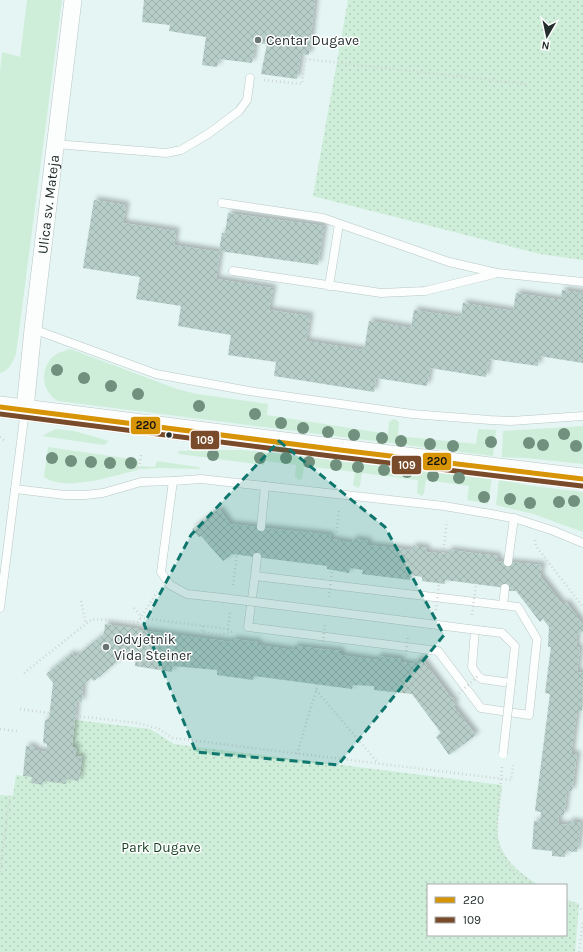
<svg xmlns="http://www.w3.org/2000/svg" width="583" height="952" viewBox="0 0 583 952" font-family="Karla,sans-serif">
	<style>
		.green { fill: #ceeed9 }
		.park { fill: url(#park-dots) }
		.building { fill: url(#building-cross-hatch); filter: url(#shadow) }
		.lines { fill: none; stroke-linecap: round; stroke-linejoin: round }
		.service-casing { stroke: #bac7c6; stroke-width: 9 }
		.minor-casing { stroke: #bac7c6; stroke-width: 18 }
		.tertiary-casing { stroke: #bac7c6; stroke-width: 22 }
		.path { stroke: #d0d5d4; stroke-width: 2.5; stroke-dasharray: 1 3; stroke-linecap: butt }
		.service { stroke: #fbfefd; stroke-width: 8 }
		.minor { stroke: #fbfefd; stroke-width: 17 }
		.tertiary { stroke: #fbfefd; stroke-width: 21 }
		.service-bridge-casing { stroke: #bac7c6; stroke-width: 9; stroke-linecap: butt }
		.path-bridge { stroke: #d0d5d4; stroke-width: 2.5; stroke-dasharray: 1 3; stroke-linecap: butt }
		.service-bridge { stroke: #fbfefd; stroke-width: 8 }
		.bus-1-casing { stroke: #fff; stroke-width: 8 }
		.bus-2-casing { stroke: #fff; stroke-width: 8 }
		.bus-1 { stroke: #d79407; stroke-width: 5 }
		.bus-2 { stroke: #7a4b2a; stroke-width: 5 }
		.tree { fill: #71907e }
		.marked { fill: #0f766e; fill-opacity: 0.2; stroke: #0f766e; stroke-width: 3; stroke-dasharray: 8 5; stroke-linejoin: round }
		.poi-dot { fill: #677472; stroke: #fff; stroke-width: 1.5 }
		.bus-dot { fill: #232e2d; stroke: #fff; stroke-width: 1.5 }
		.labels { text-anchor: middle; stroke-width: 3; stroke-linejoin: round; paint-order: stroke }
		.poi-label { font-size: 14px; fill: #232e2d; stroke: #fff; text-anchor: start }
		.street-label { font-size: 14px; fill: #232e2d; stroke: #fff }
		.park-label { font-size: 14px; fill: #133d1f; stroke: #fff }
		.line-badge { stroke: #fff; stroke-width: 1.5 }
		.badge-label { font-size: 11px; text-anchor: middle; font-weight: bold; fill: #fff }
		.pale-badge-label { font-size: 11px; text-anchor: middle; font-weight: bold; fill: #111 }
	</style>
	<defs>
		<pattern id="park-dots" width="8" height="8" patternUnits="userSpaceOnUse"><rect width="8" height="8" fill="#ceeed9"/><path d="M2 2h.1M6 6h.1" fill="none" stroke="#b1ccbb" stroke-width="1.8" stroke-linecap="round"/></pattern>
		<pattern id="building-cross-hatch" width="8" height="8" patternUnits="userSpaceOnUse"><rect width="8" height="8" fill="#b7cec8"/><path d="M0 0l8 8M0 8l8-8" fill="none" stroke="#9db1ac"/></pattern>
		<filter id="shadow"><feDropShadow dx="3.5" dy="-3.5" stdDeviation="2" flood-color="#0004"/></filter>
	</defs>
	<rect width="100%" height="100%" fill="#e4f5f3"/>
	<!-- green -->
	<g class="green">
		<path d="M27,0H62L16,354C12,363 10,370 0,373V72L2,52L20,57Z"/>
		<path d="M70,349L177,389L197,394L268,404L267,415L388,434L389,422L393,419L397,420L399,422L398,436L476,444L478,430L479,429L496,430L493,456L58,401C41,391 39,368 55,355C59,352 65,351 70,349Z"/>
		<polygon points="583,426 583,464 526,458 502,457 503,431"/>
		<polygon points="56,429 74,431 109,441 104,445 42,436"/>
		<path d="M48,447L138,460V470C112,476 66,492 44,477Z"/>
		<polygon points="222,450 240,450 314,457 492,478 488,504 467,500 469,486 426,480 424,493 422,496 417,493 418,480 362,473 360,486 358,488 353,485 355,472 304,466 302,479 299,480 295,477 296,465 265,461 264,465 179,454 178,451"/>
		<polygon points="157,461 198,467 201,469 160,468 140,469 141,466 155,467"/>
		<polygon points="499,479 526,485 583,492 583,532 533,514 496,505"/>
	</g>
	<!-- park -->
	<g class="park">
		<polygon points="348,0 583,0 583,260 540,254 313,196"/>
		<path d="M75,720L150,729L174,744L502,785C501,801 496,821 498,837C502,860 521,874 539,885H428V935H566V899L579,904L575,952H0V795L13,796L16,775L32,777V783L43,785L44,781L66,783V779L79,781L82,757L75,756L77,747H72Z"/>
	</g>
	<!-- building -->
	<g class="building">
		<polygon points="144,0 315,0 309,55 301,54 297,79 261,74 267,44 255,43 252,63 219,59 217,67 202,65 206,37 169,31 170,25 142,22"/>
		<polygon points="94,200 126,205 123,223 176,231 174,245 220,252 216,279 273,288 269,310 310,316 306,341 364,350 369,321 411,328 414,310 461,317 463,303 513,311 516,293 561,300 562,290 583,293 583,363 539,356 538,366 489,359 486,377 430,368 427,386 376,378 374,392 274,376 276,362 228,355 231,335 178,326 181,306 136,299 140,277 83,268"/>
		<polygon points="228,213 324,226 318,265 219,251 222,233 225,233"/>
		<polygon points="219,509 230,524 331,535 330,539 352,543 353,539 368,541 368,545 412,550 413,546 427,548 426,552 448,554 449,550 498,556 497,561 542,565 540,576 563,605 566,602 583,625 583,631 577,635 576,647 580,648 577,672 583,673 582,711 577,711 571,754 577,754 572,791 567,791 564,815 559,815 558,824 569,825 569,821 581,823 577,852 565,851 565,857 552,856 552,851 532,849 534,821 540,822 541,812 535,811 550,694 545,693 551,647 548,647 549,627 543,619 540,622 516,591 505,591 506,588 445,580 445,584 422,581 422,577 410,575 410,580 362,574 363,570 350,568 349,573 327,569 327,566 232,554 223,561 201,536 199,537 192,529"/>
		<polygon points="105,624 139,629 138,630 232,642 232,639 258,642 258,645 293,650 294,646 341,651 341,655 377,660 377,656 401,659 401,662 413,664 421,658 456,704 453,706 476,735 449,755 436,737 441,733 412,694 374,690 374,686 353,685 352,689 254,676 253,680 217,675 217,670 172,666 172,672 135,666 136,656 124,656 94,681 91,678 83,685 82,702 77,701 72,747 77,747 75,756 82,757 79,781 66,779 66,784 44,781 43,785 31,783 32,777 23,776 26,746 34,747 35,750 47,752 47,744 43,743 45,720 49,719 53,683 46,674 72,653 75,657 104,634"/>
	</g>
	<g class="lines">
		<defs>
			<g id="service">
				<polyline points="55,144 166,153 181,150 208,134 239,111 247,100 250,78"/>
				<polyline points="222,203 323,218 449,262 497,273 583,282"/>
				<polyline points="233,271 381,293 425,291 494,274"/>
				<polyline points="329,286 339,224"/>
				<polyline points="33,329 156,374 249,391 412,414 490,420 511,421 583,416"/>
				<polyline points="173,481 201,479 444,506 491,514 517,519 554,531 583,543"/>
				<polyline points="15,489 65,495 85,495 103,493 141,482 173,481 161,572 170,585 187,594 223,598"/>
				<polyline points="261,527 265,486"/>
				<polyline points="508,562 514,518"/>
				<polyline points="255,576 248,627 438,651 481,708 529,715 537,639 518,607 255,576 257,557"/>
				<polyline points="503,605 505,588"/>
				<polyline points="0,608 25,410"/>
				<polyline points="475,630 472,667 478,676 482,679 511,683 515,646 502,633 485,631"/>
			</g>
			<g id="minor">
				<path id="s1" d="M25,409L33,329L73,0"/>
			</g>
			<polyline id="tertiary" points="0,407 340,450 583,479"/>
		</defs>
		<!-- service casing -->
		<use href="#service" class="service-casing"/>
		<!-- minor casing -->
		<use href="#minor" class="minor-casing"/>
		<!-- tertiary casing -->
		<use href="#tertiary" class="tertiary-casing"/>
		<!-- path -->
		<g class="path">
			<polyline points="264,80 302,84 305,59 526,84"/>
			<polyline points="0,437 6,442"/>
			<polyline points="139,468 141,455"/>
			<polyline points="336,540 339,509"/>
			<polyline points="535,540 536,546 583,607"/>
			<polyline points="443,553 447,521"/>
			<polyline points="233,585 237,554"/>
			<polyline points="81,601 86,623"/>
			<polyline points="134,608 141,616"/>
			<polyline points="140,618 228,629 230,612"/>
			<polyline points="203,626 202,632 219,635 235,631"/>
			<polyline points="24,673 92,619 138,622 157,592"/>
			<polyline points="316,690 378,763"/>
			<polyline points="20,709 49,713"/>
			<polyline points="76,716 138,723 159,729 173,738 511,780 513,765"/>
			<polyline points="0,729 18,731"/>
			<polyline points="297,754 318,684"/>
			<polyline points="502,767 496,838 501,854 512,869 534,885"/>
			<polyline points="0,872 10,794"/>
			<polyline points="566,902 583,910"/>
			<polyline points="579,952 583,922"/>
		</g>
		<!-- service -->
		<use href="#service" class="service"/>
		<!-- minor -->
		<use href="#minor" class="minor"/>
		<!-- tertiary -->
		<use href="#tertiary" class="tertiary"/>
		<defs>
			<g id="service-bridge">
				<polyline points="223,598 485,631"/>
				<polyline points="503,754 511,683"/>
			</g>
		</defs>
		<!-- service-bridge casing -->
		<use href="#service-bridge" class="service-bridge-casing"/>
		<!-- path-bridge -->
		<g class="path-bridge">
			<polyline points="329,597 332,570"/>
			<polyline points="436,610 439,583"/>
			<polyline points="472,615 476,584"/>
			<polyline points="322,650 325,624"/>
			<polyline points="405,663 408,635"/>
			<polyline points="453,699 478,676"/>
		</g>
		<!-- service-bridge -->
		<use href="#service-bridge" class="service-bridge"/>
		<defs>
			<polyline id="bus-1" points="0,407 340,450 583,479"/>
			<polyline id="bus-2" points="0,414 339,457 582,486"/>
		</defs>
		<!-- bus-1 casing -->
		<use href="#bus-1" class="bus-1-casing"/>
		<!-- bus-2 casing -->
		<use href="#bus-2" class="bus-2-casing"/>
		<!-- bus-1 -->
		<use href="#bus-1" class="bus-1"/>
		<!-- bus-2 -->
		<use href="#bus-2" class="bus-2"/>
	</g>
	<!-- trees -->
	<g class="tree">
		<circle cx="57" cy="370" r="6"/>
		<circle cx="84" cy="378" r="6"/>
		<circle cx="111" cy="386" r="6"/>
		<circle cx="138" cy="394" r="6"/>
		<circle cx="199" cy="406" r="6"/>
		<circle cx="255" cy="414" r="6"/>
		<circle cx="281" cy="423" r="6"/>
		<circle cx="303" cy="428" r="6"/>
		<circle cx="328" cy="432" r="6"/>
		<circle cx="564" cy="434" r="6"/>
		<circle cx="354" cy="435" r="6"/>
		<circle cx="382" cy="438" r="6"/>
		<circle cx="401" cy="441" r="6"/>
		<circle cx="491" cy="442" r="6"/>
		<circle cx="529" cy="443" r="6"/>
		<circle cx="430" cy="444" r="6"/>
		<circle cx="543" cy="445" r="6"/>
		<circle cx="453" cy="446" r="6"/>
		<circle cx="576" cy="446" r="6"/>
		<circle cx="213" cy="455" r="6"/>
		<circle cx="52" cy="458" r="6"/>
		<circle cx="260" cy="458" r="6"/>
		<circle cx="286" cy="458" r="6"/>
		<circle cx="71" cy="461" r="6"/>
		<circle cx="91" cy="462" r="6"/>
		<circle cx="309" cy="462" r="6"/>
		<circle cx="110" cy="463" r="6"/>
		<circle cx="131" cy="463" r="6"/>
		<circle cx="336" cy="465" r="6"/>
		<circle cx="358" cy="467" r="6"/>
		<circle cx="384" cy="470" r="6"/>
		<circle cx="407" cy="472" r="6"/>
		<circle cx="433" cy="476" r="6"/>
		<circle cx="459" cy="478" r="6"/>
		<circle cx="484" cy="497" r="6"/>
		<circle cx="510" cy="499" r="6"/>
		<circle cx="574" cy="501" r="6"/>
		<circle cx="559" cy="502" r="6"/>
		<circle cx="530" cy="503" r="6"/>
	</g>
	<!-- marked area -->
	<path class="marked" d="M279,441L385,527L444,635L338,765L196,752L144,624L191,535Z"/>
	<!-- markers -->
	<g class="poi-dot">
		<circle cx="258" cy="40" r="4"/>
		<circle cx="106" cy="647" r="4"/>
	</g>
	<circle class="bus-dot" cx="169" cy="435" r="3.5"/>
	<g class="labels">
		<!-- poi labels -->
		<g class="poi-label">
			<text x="266" y="45">Centar Dugave</text>
			<text x="114" y="644">Odvjetnik<tspan x="114" dy="16">Vida Steiner</tspan></text>
		</g>
		<!-- street labels -->
		<g class="street-label">
			<text dy="5" stroke="none"><textPath href="#s1" startOffset="206">Ulica sv. Mateja</textPath></text>
		</g>
		<!-- park labels -->
		<g class="park-label">
			<text x="161" y="852">Park Dugave</text>
		</g>
	</g>
	<g class="line-badge">
		<rect x="130" y="416" width="31" height="19" rx="4" fill="#d79407"/>
		<rect x="190" y="430" width="30" height="20" rx="4" fill="#7a4b2a"/>
		<rect x="422" y="452" width="30" height="19" rx="4" fill="#d79407"/>
		<rect x="391" y="455" width="31" height="20" rx="4" fill="#7a4b2a"/>
	</g>
	<g class="badge-label">
		<text x="205" y="444">109</text>
		<text x="407" y="469">109</text>
	</g>
	<g class="pale-badge-label">
		<text x="146" y="429">220</text>
		<text x="437" y="465">220</text>
	</g>
	<!-- legend -->
	<rect x="427" y="884" width="140" height="52" fill="#ffffff" stroke="#a7abab"/>
	<rect x="435" y="897" width="20" height="6" fill="#d79407" stroke="#a7abab"/>
	<text x="463" y="904" font-size="12" fill="#232e2d">220</text>
	<rect x="435" y="917" width="20" height="6" fill="#7a4b2a" stroke="#a7abab"/>
	<text x="463" y="924" font-size="12" fill="#232e2d">109</text>
	<!-- north arrow -->
	<g transform="translate(547 36) rotate(189)" stroke="#ffffff" stroke-width="3" paint-order="stroke">
	<path d="M0-3L7 15L0 10L-7 15Z" fill="#232e2d"/>
	<text y="-6" font-size="11" font-weight="bold" text-anchor="middle" fill="#232e2d">N</text>
	</g>
</svg>
